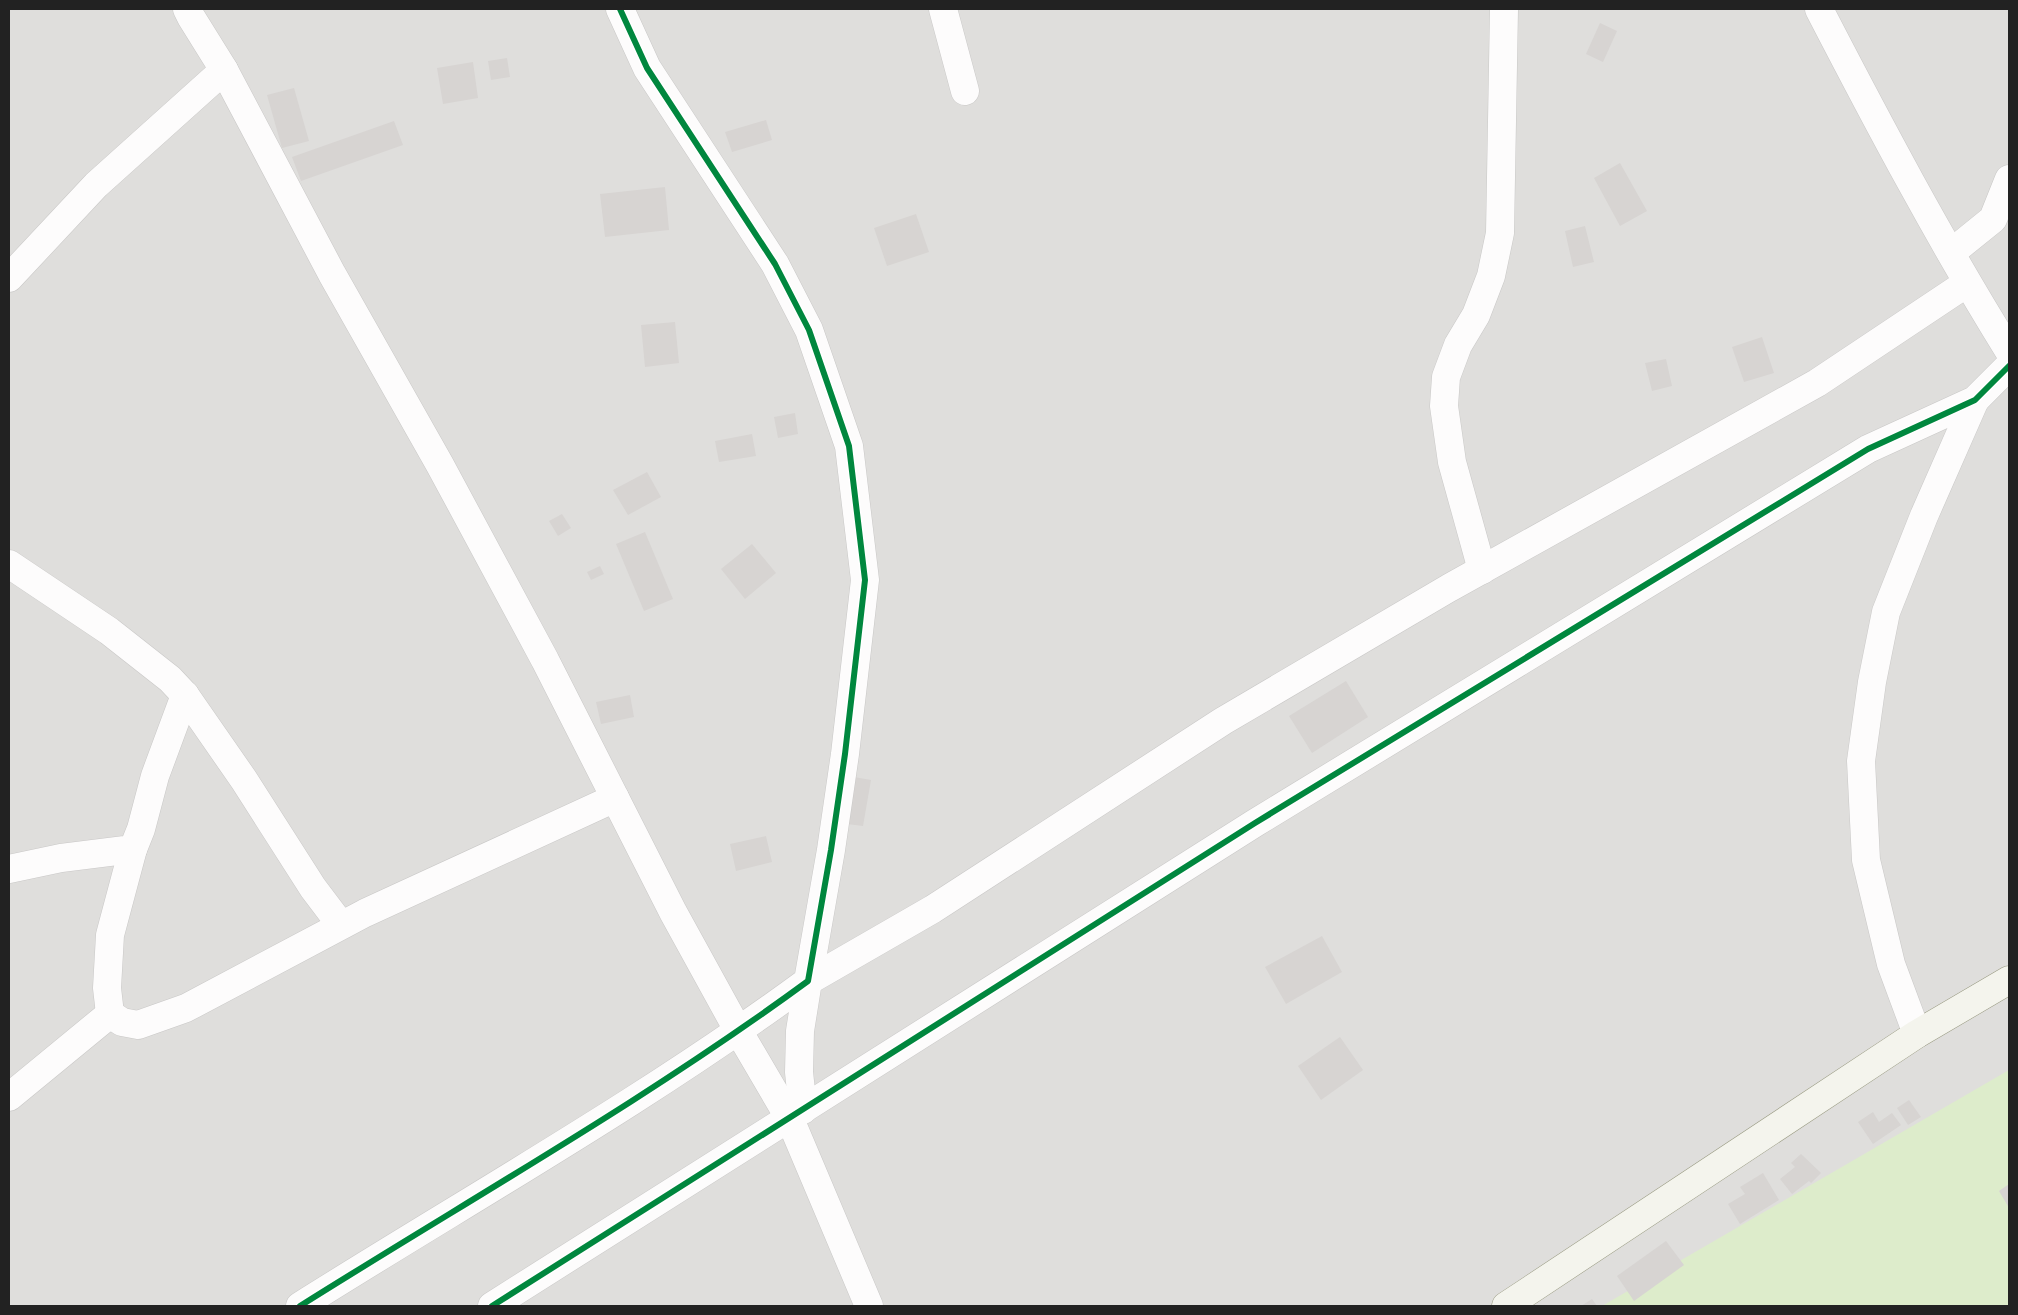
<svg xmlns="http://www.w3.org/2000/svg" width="2018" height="1315" viewBox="0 0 2018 1315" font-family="Figtree,sans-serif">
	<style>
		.residential { fill: #dfdedc }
		.grass { fill: #ddeccb }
		.building { fill: #d7d4d2 }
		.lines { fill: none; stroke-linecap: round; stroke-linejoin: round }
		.minor-casing { stroke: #c9c8c7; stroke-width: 29 }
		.secondary-casing { stroke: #999a82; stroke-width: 29 }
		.minor { stroke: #fdfcfc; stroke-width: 28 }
		.secondary { stroke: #f4f4ed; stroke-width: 28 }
		.cycleway-casing { stroke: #fff; stroke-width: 9 }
		.cycleway { stroke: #00873e; stroke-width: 6 }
	</style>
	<rect width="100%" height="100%" fill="#f0eeeb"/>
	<!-- residential -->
	<rect class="residential" x="9" y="9" width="2000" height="1297"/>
	<!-- grass -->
	<polygon class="grass" points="2009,1070 2009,1306 1602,1306"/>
	<!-- building -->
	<g class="building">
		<polygon points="1600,23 1617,31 1603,62 1586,54"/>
		<polygon points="507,58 510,77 491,80 488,61"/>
		<polygon points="473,62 478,98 443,104 437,68"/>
		<polygon points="294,88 309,141 282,148 267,95"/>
		<polygon points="766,120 772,140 732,152 725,132"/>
		<polygon points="394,121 403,145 301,181 292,157"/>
		<polygon points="1620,163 1647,211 1620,226 1594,178"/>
		<polygon points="665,187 669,230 605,237 600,194"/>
		<polygon points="916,214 929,252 887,266 874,228"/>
		<polygon points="1585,226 1594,262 1573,267 1565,231"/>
		<polygon points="675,322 679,363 645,367 641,325"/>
		<polygon points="1762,337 1774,373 1744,382 1732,347"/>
		<polygon points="1666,359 1672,386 1652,391 1645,363"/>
		<polygon points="795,413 798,434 778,438 774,417"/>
		<polygon points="752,434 756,456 719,462 715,441"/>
		<polygon points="647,472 661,497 628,515 613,490"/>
		<polygon points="562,514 571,528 558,536 549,521"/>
		<polygon points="645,532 673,599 644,611 616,544"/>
		<polygon points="752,544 776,573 745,599 721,569"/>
		<polygon points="600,566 604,574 591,580 587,572"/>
		<polygon points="1346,681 1368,717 1312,753 1289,716"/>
		<polygon points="630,695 634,717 601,724 596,702"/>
		<polygon points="854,777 871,780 863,826 847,824"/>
		<polygon points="766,836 772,862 736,871 730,844"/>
		<polygon points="1322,936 1342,972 1286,1004 1265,967"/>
		<polygon points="1340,1037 1363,1070 1321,1100 1298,1066"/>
		<polygon points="1909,1100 1921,1117 1908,1125 1897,1108"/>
		<polygon points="1873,1112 1879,1122 1892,1113 1901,1125 1873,1144 1858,1122"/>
		<polygon points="1801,1154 1821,1173 1811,1183 1809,1181 1792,1194 1780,1179 1795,1167 1791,1163"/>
		<polygon points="1763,1173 1779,1200 1740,1224 1728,1204 1745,1194 1740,1187"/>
		<polygon points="2009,1184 2009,1208 1999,1191"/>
		<polygon points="1666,1241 1684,1265 1634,1301 1617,1276"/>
		<polygon points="1592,1299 1597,1306 1581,1306"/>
	</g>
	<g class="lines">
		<defs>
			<g id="minor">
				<polyline points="187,9 191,17 224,70 332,274 440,465 545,660 673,912 739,1032 790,1119 869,1306"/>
				<polyline points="943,9 965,91"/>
				<path d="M1819,9C1879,125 1940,240 2009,351"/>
				<polyline points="1951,253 1993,219 2009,179"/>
				<polyline points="9,278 96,185 224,70"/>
				<polyline points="9,564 109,631 170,679 185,695 244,780 313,888 341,925"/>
				<polyline points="1482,570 1452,462 1444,406 1446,377 1458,345 1476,315 1491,276 1500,233 1504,9"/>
				<polyline points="133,849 110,935 107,988 110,1014 122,1022 138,1025 186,1008 365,913 615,798"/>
				<polyline points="9,869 61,858 133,849 141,829 155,776 185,695"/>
				<polyline points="1917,1034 1891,964 1866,860 1861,761 1872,682 1886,612 1924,516 1975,400"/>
				<polyline points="9,1097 110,1014"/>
				<polyline points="803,1110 799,1072 800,1031 808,981 933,909 1223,721 1449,588 1817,383 1967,283"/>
				<path d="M300,1306C470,1199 646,1100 808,981L831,850L845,754L865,580L849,446L809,330L775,264L647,68L620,9"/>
				<polyline points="492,1306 1255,823 1868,449 1975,400 2009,366"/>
			</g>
			<polyline id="secondary" points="1506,1306 1917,1034 2009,980"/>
		</defs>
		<!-- minor casing -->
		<use href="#minor" class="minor-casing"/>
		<!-- secondary casing -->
		<use href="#secondary" class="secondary-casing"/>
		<!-- minor -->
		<use href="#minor" class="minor"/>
		<!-- secondary -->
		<use href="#secondary" class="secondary"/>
		<defs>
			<g id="cycleway">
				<path d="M300,1306C470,1199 646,1100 808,981L831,850L845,754L865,580L849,446L809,330L775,264L647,68L620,9"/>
				<polyline points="492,1306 1255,823 1868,449 1975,400 2009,366"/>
			</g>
		</defs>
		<!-- cycleway casing -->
		<use href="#cycleway" class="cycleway-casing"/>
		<!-- cycleway -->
		<use href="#cycleway" class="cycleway"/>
	</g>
	<!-- border -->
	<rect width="2018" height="1315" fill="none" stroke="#222222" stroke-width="20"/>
</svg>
